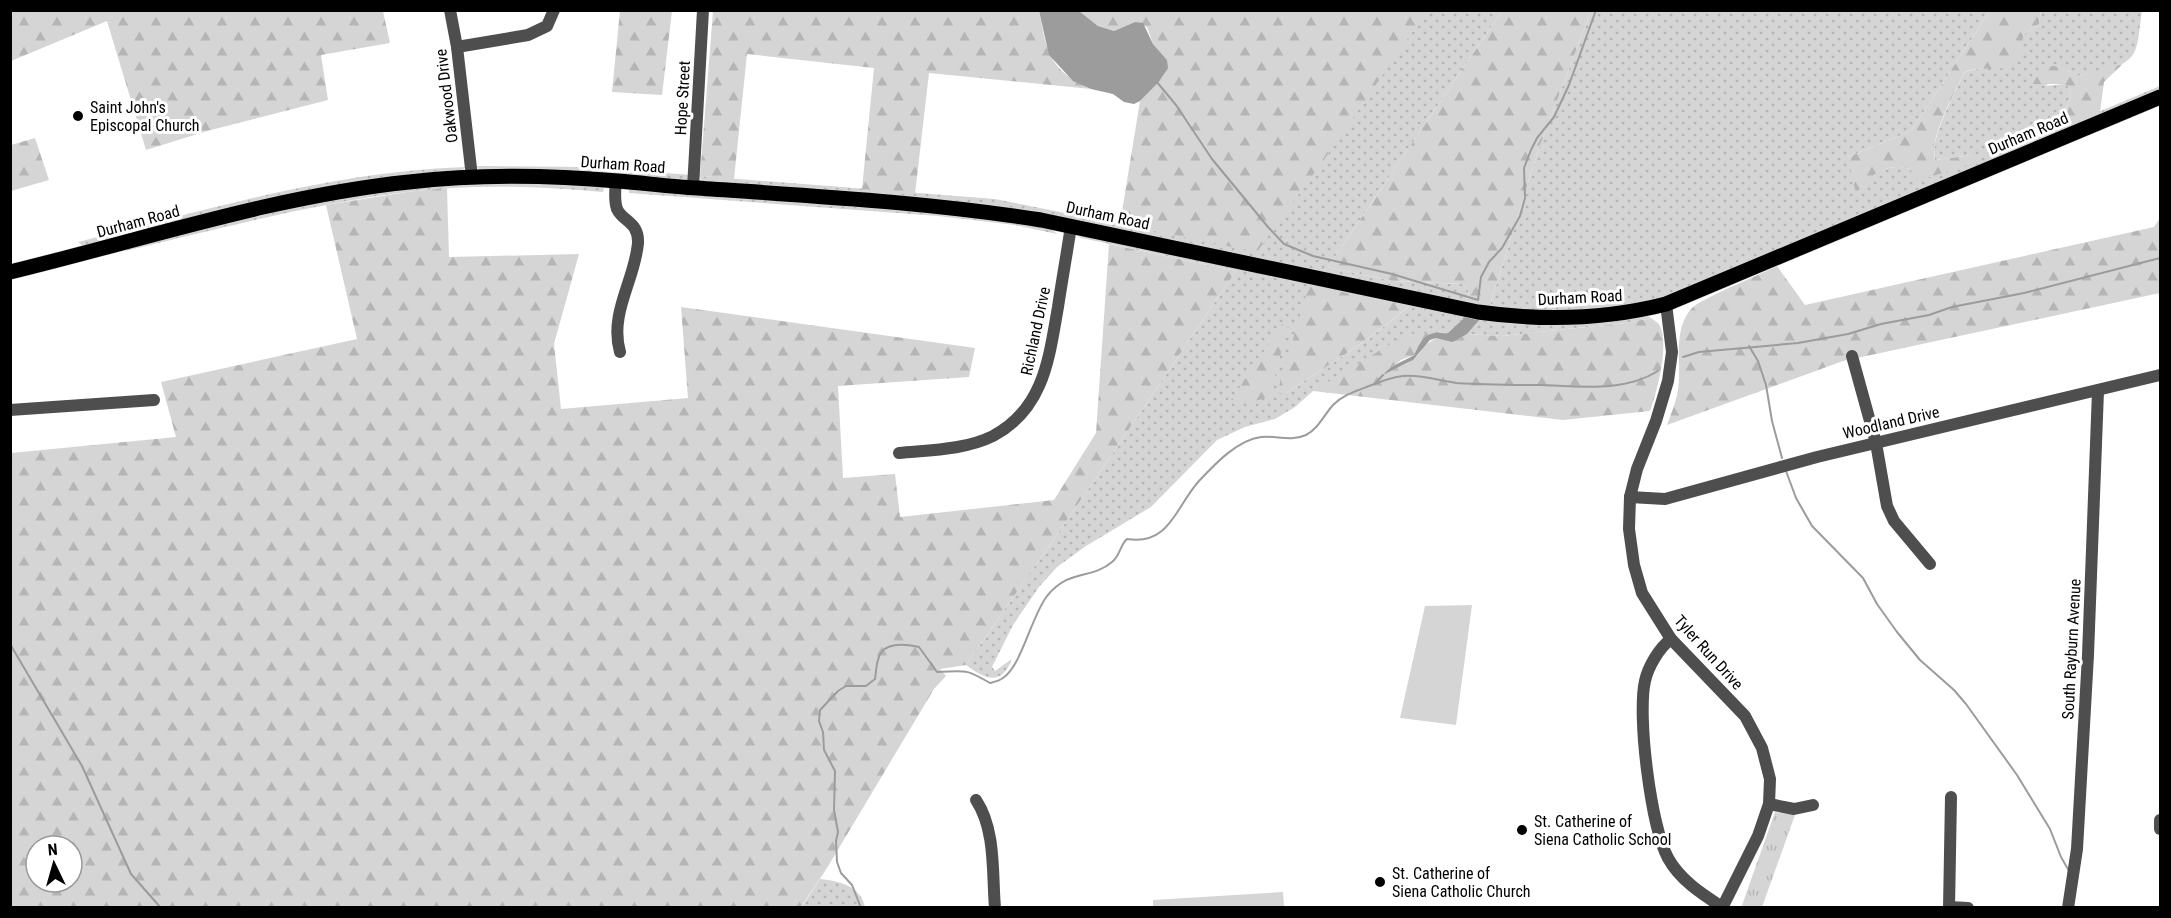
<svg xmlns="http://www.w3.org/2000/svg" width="2171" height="918" viewBox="0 0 2171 918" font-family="'Roboto Condensed',sans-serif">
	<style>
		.grass { fill: url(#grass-dots); fill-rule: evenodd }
		.forest { fill: url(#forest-firs); fill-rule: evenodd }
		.park { fill: url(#park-tufts) }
		.garden { fill: #d5d5d5 }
		.water { fill: #9c9c9c }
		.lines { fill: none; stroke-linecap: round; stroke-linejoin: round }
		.stream { stroke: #9c9c9c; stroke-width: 2 }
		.major-casing { stroke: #dbdbdb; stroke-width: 16 }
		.minor { stroke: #4e4e4e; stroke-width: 12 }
		.major { stroke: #000; stroke-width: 15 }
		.poi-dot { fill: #000; stroke: #fff; stroke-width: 2 }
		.labels { text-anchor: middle; stroke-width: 6; stroke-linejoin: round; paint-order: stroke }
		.street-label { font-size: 16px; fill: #000; stroke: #fff }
		.poi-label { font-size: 16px; fill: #000; stroke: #fff; text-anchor: start }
	</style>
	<defs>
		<pattern id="grass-dots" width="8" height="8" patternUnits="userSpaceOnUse" patternTransform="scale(1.5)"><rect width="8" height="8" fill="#d5d5d5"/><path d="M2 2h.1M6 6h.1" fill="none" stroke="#b5b5b5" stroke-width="1.8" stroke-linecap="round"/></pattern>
		<pattern id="forest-firs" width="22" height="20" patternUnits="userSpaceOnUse" patternTransform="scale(1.5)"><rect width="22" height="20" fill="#d5d5d5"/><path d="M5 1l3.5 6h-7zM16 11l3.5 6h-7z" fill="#b5b5b5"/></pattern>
		<pattern id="park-tufts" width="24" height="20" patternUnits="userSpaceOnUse" patternTransform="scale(1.5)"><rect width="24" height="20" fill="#d5d5d5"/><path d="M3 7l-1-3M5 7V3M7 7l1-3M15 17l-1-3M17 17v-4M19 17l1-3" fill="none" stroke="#b5b5b5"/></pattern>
	</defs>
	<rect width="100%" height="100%" fill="#fff"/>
	<!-- grass -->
	<g class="grass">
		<polygon points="1426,11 1502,11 1328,267 1392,281 1463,284 1469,291 1466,303 1020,211 701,181 700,176 995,199 1256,251"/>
		<path d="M1591,11H1990L1911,131L1848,157L1866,179C1879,169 1895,164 1910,169L1973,155L1935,160C1929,138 1955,94 1964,73C1974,67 1995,69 2008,66L2021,45L2024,34L2039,24L2041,11H2142C2140,21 2139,45 2134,53C2124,70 2094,72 2077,76L2068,70L2045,86L2063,84L2068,86L2071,97L2064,112L1997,139L1992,151L1996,155L2160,86V91L1713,280L1650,302L1582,314L1489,308L1539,148Z"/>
		<polygon points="476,166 585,167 692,175 688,180 619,175 480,170"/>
		<path d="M466,167L460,172L84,247L78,242C205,210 334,171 466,167Z"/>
		<path d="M531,181L604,187L603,192C538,186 471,184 407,192C311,204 218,229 125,251L133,246L169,234L383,189Z"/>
		<polygon points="629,189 975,215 1051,229 1057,234 1015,225 938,216 629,193"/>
		<path d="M1090,235L1579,323L1611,322L1648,316L1651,318L1626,323L1501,336L1467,334L1476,323L1463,319L1448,333H1435L1313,391L1295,407L1275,419L1245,427L1217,440L1151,507L1086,546L1057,567L1039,587L1013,625L992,667L995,671L1012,659C1001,687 985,679 966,665L1083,497L1236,271L1077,237ZM1408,307C1371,339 1328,366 1286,393L1278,390L1281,382Z"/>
		<path d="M820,879C840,881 860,886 865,907L801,908Z"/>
	</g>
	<!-- forest -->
	<g class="forest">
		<polygon points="11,10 383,11 390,43 321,55 328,100 207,131 146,150 107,21 11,61"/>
		<polygon points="620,11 672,11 662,95 612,92"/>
		<path d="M713,11H1039C1047,53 1049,70 1091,89L929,73L915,194L862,189L874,68L747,54L734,179L700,176Z"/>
		<polygon points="1079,11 1427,11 1328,154 1257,252 1120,224 1140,101 1158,83 1167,60 1153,44 1147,27 1135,22 1114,31 1098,26"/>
		<polygon points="1502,11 1591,11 1539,148 1489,308 1466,303 1469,292 1463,284 1392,281 1328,267"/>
		<path d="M1990,11H2041L2039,24L2024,34C2022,41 2022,53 2018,58C2006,77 1979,63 1964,73C1955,93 1928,139 1935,160L1973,155L1975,159L1973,163L1927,178H1915L1910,169C1886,162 1869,175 1856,194L1848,157L1911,131Z"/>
		<path d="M2134,53L2104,82L2100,112L1995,155L1992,150L1997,139L2064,112L2071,97L2068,86L2063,84H2033L2032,75C2052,62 2057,64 2078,76L2123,64Z"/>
		<polygon points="35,138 49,180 11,191 11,145"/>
		<path d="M447,188L449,257L579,254L554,344L561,409L688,398L681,307L975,348L969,377L838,386L843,478L895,474L900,517L1054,500L1096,433L1109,244L1236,271L1083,497L966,665L940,669L946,676L934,689L827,868L801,907H11V453L176,437L161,382L357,339L326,205L407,192ZM36,846H72V882H36Z"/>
		<path d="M2160,218V293L1843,361L1667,425C1671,414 1676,402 1678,390C1682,365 1672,331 1691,309C1701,298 1760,275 1777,266L1805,305L2154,227Z"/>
		<path d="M1309,285L1409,306C1371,339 1328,366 1286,393L1281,394L1278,390Z"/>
		<path d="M1290,318L1270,395C1258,403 1245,402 1231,400L1283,323Z"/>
		<path d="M1651,318C1652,319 1657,322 1658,323C1671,339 1657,393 1650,411L1563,420L1313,391L1407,334L1435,333C1423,337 1420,344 1414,355L1401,360L1384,374L1408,363L1418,355L1425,345L1436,338L1457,340L1467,334L1501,336L1626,323Z"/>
	</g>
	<!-- park -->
	<polygon class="park" points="1775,812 1795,815 1762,907 1741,908"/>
	<!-- garden -->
	<g class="garden">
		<polygon points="1472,605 1456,725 1400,718 1425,606"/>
		<polygon points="1283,892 1284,907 1153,907 1153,900"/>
	</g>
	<!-- water -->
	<g class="water">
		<polygon points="1039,11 1079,11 1098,26 1114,31 1135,22 1143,23 1153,44 1167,60 1168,68 1158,83 1140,101 1134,104 1124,102 1113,94 1091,89 1073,81 1049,55"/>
		<path d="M1464,316L1480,319L1467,334L1457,340L1452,342L1436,338L1430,340L1413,360L1383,375C1392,364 1403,362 1414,355C1419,346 1422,335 1434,333C1439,332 1443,334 1448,333L1463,319Z"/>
	</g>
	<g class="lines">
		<!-- stream -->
		<g class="stream">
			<polyline points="1156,81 1176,105 1212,159 1268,227 1284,244 1313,256 1392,274 1478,300 1481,277 1489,262 1502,248 1520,216 1525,198 1524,168 1531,150 1537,138 1554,117 1569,85 1596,10"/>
			<polyline points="1749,346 1758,361 1766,385 1772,421 1782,458"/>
			<polyline points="1683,357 1699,352 1798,343 1848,334 1881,324 1929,315 1952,307 2024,293 2160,258"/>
			<polyline points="1375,384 1383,375"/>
			<polyline points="1786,471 1796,498 1812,526 1863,578 1877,604 1897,632 1920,660 1954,690 1966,704 2017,775 2050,829 2061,857 2069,871"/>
			<polyline points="10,644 82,766 131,874 161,908"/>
			<path d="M861,908L852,885L841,873L837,862L836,841L838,832L834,810L835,771L824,750L823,732L819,721L820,710L838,691L846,686H866L875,679C876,673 876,666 878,660C882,641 905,644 919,647L937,672C966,671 964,668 990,683C994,682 999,681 1003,678C1022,665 1031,617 1047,596C1070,568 1091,580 1112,562C1120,556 1120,545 1127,539C1170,546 1176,506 1199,481C1214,465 1237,440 1261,437C1275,435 1291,442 1306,435C1318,429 1324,415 1333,405C1343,395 1356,391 1369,386C1379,382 1392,377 1403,376C1421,374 1440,381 1457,383C1485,385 1512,385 1539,385C1578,386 1623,393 1658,371"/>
		</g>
		<defs>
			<path id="major" d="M10,272C142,240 274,196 409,182C478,174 549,175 618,181C645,183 671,187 697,188C812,196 927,202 1041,220L1478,312C1542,321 1603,320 1666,304L2160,97"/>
		</defs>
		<!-- major casing -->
		<use href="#major" class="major-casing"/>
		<!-- minor -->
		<g class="minor">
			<polyline points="450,10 457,47 472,177"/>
			<polyline points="457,47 528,35 547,26 554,10"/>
			<path d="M616,181C615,190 614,200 617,209C623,222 639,222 638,243C635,280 609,313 620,352"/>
			<polyline points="693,188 703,10"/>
			<polyline points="1666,304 1672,352 1668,381 1656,421 1637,469 1630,497 1629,529 1634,565 1642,593 1671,639 1745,716 1762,748 1770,779 1769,804 1758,836 1722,908"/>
			<polyline points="1852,356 1876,443 1887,506 1894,521 1930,564"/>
			<polyline points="10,410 154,400"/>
			<path d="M899,453C929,450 965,450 993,436C1044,409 1049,358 1058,307C1062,280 1067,253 1071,226"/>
			<polyline points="1630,497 1665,499 1817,457 2160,375"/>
			<path d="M1671,639C1659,648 1648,667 1645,681C1637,716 1651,827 1668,858C1680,880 1702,894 1722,907"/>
			<path d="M976,800C996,830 992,873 995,908"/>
			<polyline points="1769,804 1794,809 1813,805"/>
			<polyline points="2160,829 2160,820"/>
			<polyline points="1949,907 1968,908"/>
			<polyline points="1949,908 1951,797"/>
			<polyline points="2068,908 2077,849 2088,655 2098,391"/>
		</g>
		<!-- major -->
		<use href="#major" class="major"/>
	</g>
	<!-- markers -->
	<g class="poi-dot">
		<circle cx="78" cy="116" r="6"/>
		<circle cx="1522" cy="830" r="6"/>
		<circle cx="1380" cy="882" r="6"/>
	</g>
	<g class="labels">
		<!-- street labels -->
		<g class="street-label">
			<text transform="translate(446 96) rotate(-97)" y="6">Oakwood Drive</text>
			<text transform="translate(682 98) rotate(-87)" y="6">Hope Street</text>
			<text transform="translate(2028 133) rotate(-23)" y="6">Durham Road</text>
			<text transform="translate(623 164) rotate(4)" y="6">Durham Road</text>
			<text transform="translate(1108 215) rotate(12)" y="6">Durham Road</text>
			<text transform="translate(138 221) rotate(-15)" y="6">Durham Road</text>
			<text transform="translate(1580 297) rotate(-3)" y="6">Durham Road</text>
			<text transform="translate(1035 331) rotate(-78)" y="6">Richland Drive</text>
			<text transform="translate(1891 422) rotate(-13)" y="6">Woodland Drive</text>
			<text transform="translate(2071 649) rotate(-87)" y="6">South Rayburn Avenue</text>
			<text transform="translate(1709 652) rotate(48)" y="6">Tyler Run Drive</text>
		</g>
		<!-- poi labels -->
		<g class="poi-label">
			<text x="90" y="113">Saint John's<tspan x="90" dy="18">Episcopal Church</tspan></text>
			<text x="1534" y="827">St. Catherine of<tspan x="1534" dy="18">Siena Catholic School</tspan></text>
			<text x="1392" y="879">St. Catherine of<tspan x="1392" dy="18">Siena Catholic Church</tspan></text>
		</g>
	</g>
	<!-- border -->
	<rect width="2171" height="918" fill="none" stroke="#000000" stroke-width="24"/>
	<!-- north arrow -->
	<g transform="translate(54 864) rotate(355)"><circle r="28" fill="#ffffff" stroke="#999999" stroke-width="1.5"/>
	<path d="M0-4.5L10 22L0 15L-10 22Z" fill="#000000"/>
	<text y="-9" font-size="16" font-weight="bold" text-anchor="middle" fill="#000000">N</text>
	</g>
</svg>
